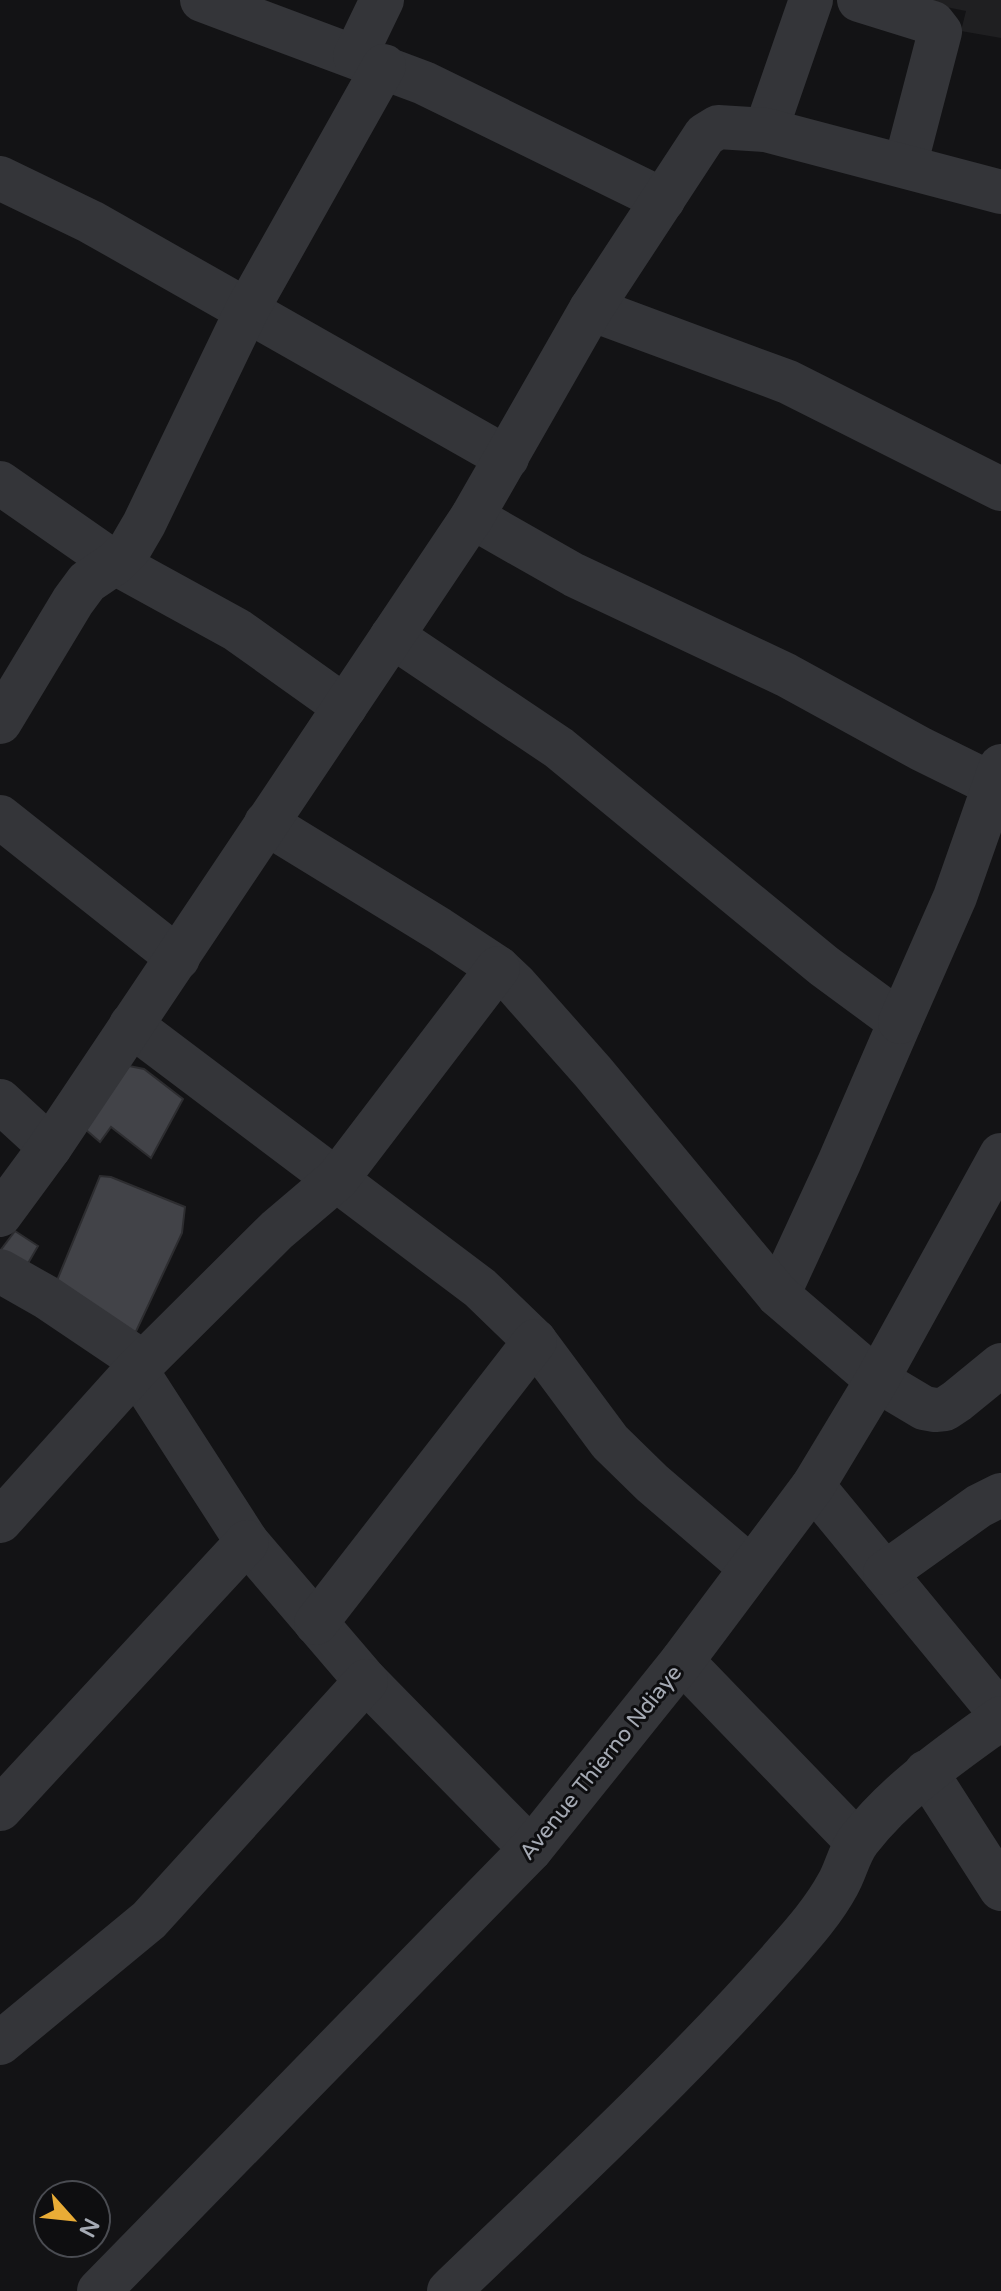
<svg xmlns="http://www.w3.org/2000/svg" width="1001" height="2291" viewBox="0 0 1001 2291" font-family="'Varela Round',sans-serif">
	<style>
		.built { fill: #1f1f21 }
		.building { fill: #424348; stroke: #2d2d30; stroke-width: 2 }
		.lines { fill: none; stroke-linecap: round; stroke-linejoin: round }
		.minor { stroke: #343539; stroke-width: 44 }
		.labels { text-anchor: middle; stroke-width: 6; stroke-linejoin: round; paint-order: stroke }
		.street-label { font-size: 22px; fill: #a5aab4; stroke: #0e0e10 }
	</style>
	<rect width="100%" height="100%" fill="#131315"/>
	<!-- built -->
	<polygon class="built" points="911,0 1001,0 1001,38 961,31 966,11"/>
	<!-- building -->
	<g class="building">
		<polygon points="129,1066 144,1069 183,1099 151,1158 111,1127 100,1142 85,1129"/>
		<polygon points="100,1176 111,1177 185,1207 182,1233 132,1340 51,1295"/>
		<polygon points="15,1231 38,1246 19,1279 0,1251"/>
	</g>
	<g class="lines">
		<!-- minor -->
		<g class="minor">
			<polyline points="202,0 424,83 663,200"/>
			<polyline points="859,0 933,23 940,32 905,166"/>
			<polyline points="355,56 382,0"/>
			<polyline points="766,130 811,0"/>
			<polyline points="0,178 91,222 507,458"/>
			<polyline points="591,309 788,382 1001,489"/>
			<polyline points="0,483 115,563 237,630 345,707"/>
			<polyline points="472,517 574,575 786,675 921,749 994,785"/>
			<polyline points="392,636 559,748 824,966 900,1022 839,1163 778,1295"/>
			<polyline points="0,722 73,601 87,582 115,563 130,548 144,524 248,308 384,66"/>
			<polyline points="0,817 178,958"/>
			<polyline points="266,823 439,929 498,968 516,985 593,1072 778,1295 877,1380 924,1408 935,1410 945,1409 957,1401 1001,1365"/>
			<polyline points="900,1022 955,897 1001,766"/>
			<polyline points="131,1025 480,1288 535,1341 610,1442 652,1483 751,1568"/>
			<polyline points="0,1101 50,1147"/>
			<polyline points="0,1215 50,1147 472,517 591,309 705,135 718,127 766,130 1001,192"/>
			<polyline points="0,1271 46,1297 144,1363"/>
			<polyline points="136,1370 247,1542 366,1681 531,1849"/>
			<polyline points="813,1486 1001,1714"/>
			<polyline points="0,1521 136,1370 277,1230 337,1179 498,968"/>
			<polyline points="885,1573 979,1506 1001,1495"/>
			<polyline points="316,1623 535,1341"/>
			<polyline points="682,1661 857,1842"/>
			<polyline points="926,1772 1001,1889"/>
			<polyline points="0,1809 247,1542"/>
			<polyline points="0,2043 149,1920 366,1681"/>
			<polyline points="99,2291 531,1849 682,1661 813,1486 877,1380 1001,1155"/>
			<path d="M449,2291C561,2183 676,2077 779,1961C800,1937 823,1912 838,1884C846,1870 849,1853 859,1840C898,1790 950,1755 1001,1718"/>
		</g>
	</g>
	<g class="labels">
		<!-- street labels -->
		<g class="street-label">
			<text transform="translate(600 1762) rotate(-51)" y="8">Avenue Thierno Ndiaye</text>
		</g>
	</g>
	<!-- north arrow -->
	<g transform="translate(72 2219) rotate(117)"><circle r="38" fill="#0e0e10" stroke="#4a4c52" stroke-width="2"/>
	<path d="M0-6L14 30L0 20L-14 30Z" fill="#e9ac36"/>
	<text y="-12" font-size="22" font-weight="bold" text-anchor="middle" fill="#a5aab4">N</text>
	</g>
</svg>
